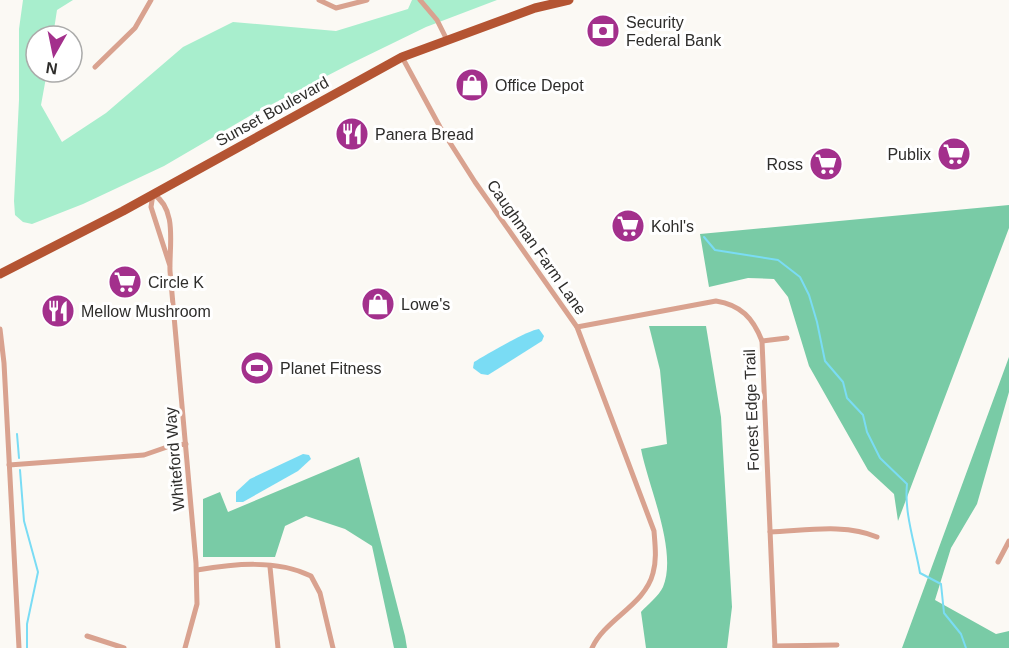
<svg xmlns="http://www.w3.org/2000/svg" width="1009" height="648" viewBox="0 0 1009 648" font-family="Helvetica,sans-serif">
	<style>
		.green { fill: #a8eecd }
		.forest { fill: #79cba6 }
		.water { fill: #7adcf4 }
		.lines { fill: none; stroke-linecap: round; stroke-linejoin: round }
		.stream { stroke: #7adcf4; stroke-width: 2 }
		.minor { stroke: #d9a28f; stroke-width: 5 }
		.primary { stroke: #b45432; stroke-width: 9 }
		.labels { text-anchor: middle; stroke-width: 6; stroke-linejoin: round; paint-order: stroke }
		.poi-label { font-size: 16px; fill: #2e2d2b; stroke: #fff; text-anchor: start }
		.street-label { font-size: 16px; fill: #2e2d2b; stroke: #fff }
	</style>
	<rect width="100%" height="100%" fill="#fbf9f4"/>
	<!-- green -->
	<polygon class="green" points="23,0 73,0 57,10 53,36 36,36 36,72 47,72 41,105 62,142 106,113 183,47 233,22 336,31 408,9 412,0 497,0 426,27 350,64 253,114 164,166 83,204 32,224 23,222 15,215 14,201 19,100 19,29"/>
	<!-- forest -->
	<g class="forest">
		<polygon points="1009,205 1009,228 898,521 894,494 868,470 809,366 788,297 774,279 748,278 709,287 700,234"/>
		<path d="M649,326H706L721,417L732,607L727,648H646L641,612C647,605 659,596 663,587C678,551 648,486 641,449L667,444L660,370Z"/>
		<polygon points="1009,357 1009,392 977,504 951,548 935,600 996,634 1009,631 1009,648 902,648"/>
		<polygon points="359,457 405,636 407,648 394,648 372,546 345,529 306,516 285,526 275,557 203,557 203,499 220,492 228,512"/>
	</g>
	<!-- water -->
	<g class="water">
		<path d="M539,329L544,336L542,341L488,375L481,374L473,368L474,362C485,355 528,330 539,329Z"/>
		<polygon points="303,454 309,455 311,459 298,471 243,502 236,502 236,492 250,479"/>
	</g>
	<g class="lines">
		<!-- stream -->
		<g class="stream">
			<path d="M704,237L715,250L778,260L800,277L809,295L817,322L825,361L843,382L847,398L863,415L867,432L880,458L907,484C904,513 915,544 920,573L941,584L944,613L961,634L966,648"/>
			<polyline points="17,434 19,458"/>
			<polyline points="20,470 24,521 38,572 27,624 27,648"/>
		</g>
		<!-- minor -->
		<g class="minor">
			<polyline points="319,0 336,8 367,0"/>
			<polyline points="420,0 437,20 447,40"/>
			<path d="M402,57L440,127L475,182L577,327L654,531C655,545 657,559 653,573C645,605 605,619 592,648"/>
			<polyline points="95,67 135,28 151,0"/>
			<path d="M170,266L151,207L153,194C178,209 169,246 170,271L196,563L197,604L185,648"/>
			<path d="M577,327L716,301C741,305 753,318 762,341L775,648"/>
			<polyline points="0,329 4,363 19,648"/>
			<polyline points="762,341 787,338"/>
			<polyline points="9,465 144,455 170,446 186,444"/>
			<path d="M770,532C803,531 845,523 877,537"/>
			<polyline points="998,562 1009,541"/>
			<polyline points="270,567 278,648"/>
			<path d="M197,570C233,564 276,559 311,576L320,593L333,648"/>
			<polyline points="87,636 124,648"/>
			<polyline points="775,646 837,645"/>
		</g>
		<!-- primary -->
		<polyline class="primary" points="0,274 123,211 402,57 535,8 569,0"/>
	</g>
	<!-- icons -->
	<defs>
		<symbol id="bank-disc" viewBox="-11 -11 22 22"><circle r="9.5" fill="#a3308c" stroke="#fff"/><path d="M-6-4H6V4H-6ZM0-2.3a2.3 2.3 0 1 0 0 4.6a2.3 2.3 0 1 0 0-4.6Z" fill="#fff"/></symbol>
		<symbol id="shop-disc" viewBox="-11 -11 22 22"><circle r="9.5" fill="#a3308c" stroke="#fff"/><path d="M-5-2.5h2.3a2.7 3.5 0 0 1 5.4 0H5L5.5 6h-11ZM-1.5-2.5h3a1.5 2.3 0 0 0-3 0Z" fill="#fff"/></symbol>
		<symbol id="restaurant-disc" viewBox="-11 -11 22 22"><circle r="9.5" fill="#a3308c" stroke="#fff"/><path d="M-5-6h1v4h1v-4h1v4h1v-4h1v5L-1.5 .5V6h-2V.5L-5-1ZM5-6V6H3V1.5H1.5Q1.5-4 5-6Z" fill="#fff"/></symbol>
		<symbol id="supermarket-disc" viewBox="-11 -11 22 22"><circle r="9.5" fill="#a3308c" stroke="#fff"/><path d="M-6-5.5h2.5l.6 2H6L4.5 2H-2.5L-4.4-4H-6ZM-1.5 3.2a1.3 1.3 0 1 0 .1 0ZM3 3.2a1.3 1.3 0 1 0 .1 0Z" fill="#fff"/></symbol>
		<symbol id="stadium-disc" viewBox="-11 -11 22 22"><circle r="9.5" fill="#a3308c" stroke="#fff"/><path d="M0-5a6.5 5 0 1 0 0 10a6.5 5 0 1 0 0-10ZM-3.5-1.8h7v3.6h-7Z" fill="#fff"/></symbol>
	</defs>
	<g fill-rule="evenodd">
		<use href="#bank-disc" x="584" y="12" width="38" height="38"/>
		<use href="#shop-disc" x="453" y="66" width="38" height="38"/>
		<use href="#restaurant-disc" x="333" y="115" width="38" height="38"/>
		<use href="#supermarket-disc" x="935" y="135" width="38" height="38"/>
		<use href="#supermarket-disc" x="807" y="145" width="38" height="38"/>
		<use href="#supermarket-disc" x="609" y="207" width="38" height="38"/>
		<use href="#supermarket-disc" x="106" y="263" width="38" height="38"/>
		<use href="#shop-disc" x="359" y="285" width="38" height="38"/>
		<use href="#restaurant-disc" x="39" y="292" width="38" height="38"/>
		<use href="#stadium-disc" x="238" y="349" width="38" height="38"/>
	</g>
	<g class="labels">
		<!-- poi labels -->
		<g class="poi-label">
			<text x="626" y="28">Security<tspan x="626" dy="18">Federal Bank</tspan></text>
			<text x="495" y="91">Office Depot</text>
			<text x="375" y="140">Panera Bread</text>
			<text x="931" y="160" text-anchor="end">Publix</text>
			<text x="803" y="170" text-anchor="end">Ross</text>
			<text x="651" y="232">Kohl's</text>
			<text x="148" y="288">Circle K</text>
			<text x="401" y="310">Lowe's</text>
			<text x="81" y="317">Mellow Mushroom</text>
			<text x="280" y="374">Planet Fitness</text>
		</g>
		<!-- street labels -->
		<g class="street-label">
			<text transform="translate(272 111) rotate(-29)" y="6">Sunset Boulevard</text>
			<text transform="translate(537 247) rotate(55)" y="6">Caughman Farm Lane</text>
			<text transform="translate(751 410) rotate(-92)" y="6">Forest Edge Trail</text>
			<text transform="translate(174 459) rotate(-95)" y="6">Whiteford Way</text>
		</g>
	</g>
	<!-- north arrow -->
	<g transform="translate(54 54) rotate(189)"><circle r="28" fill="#ffffff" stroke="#ababaa" stroke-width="1.5"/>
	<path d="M0-4.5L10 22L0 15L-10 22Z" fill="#a3308c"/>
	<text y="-9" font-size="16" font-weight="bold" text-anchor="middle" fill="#2e2d2b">N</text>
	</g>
</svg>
